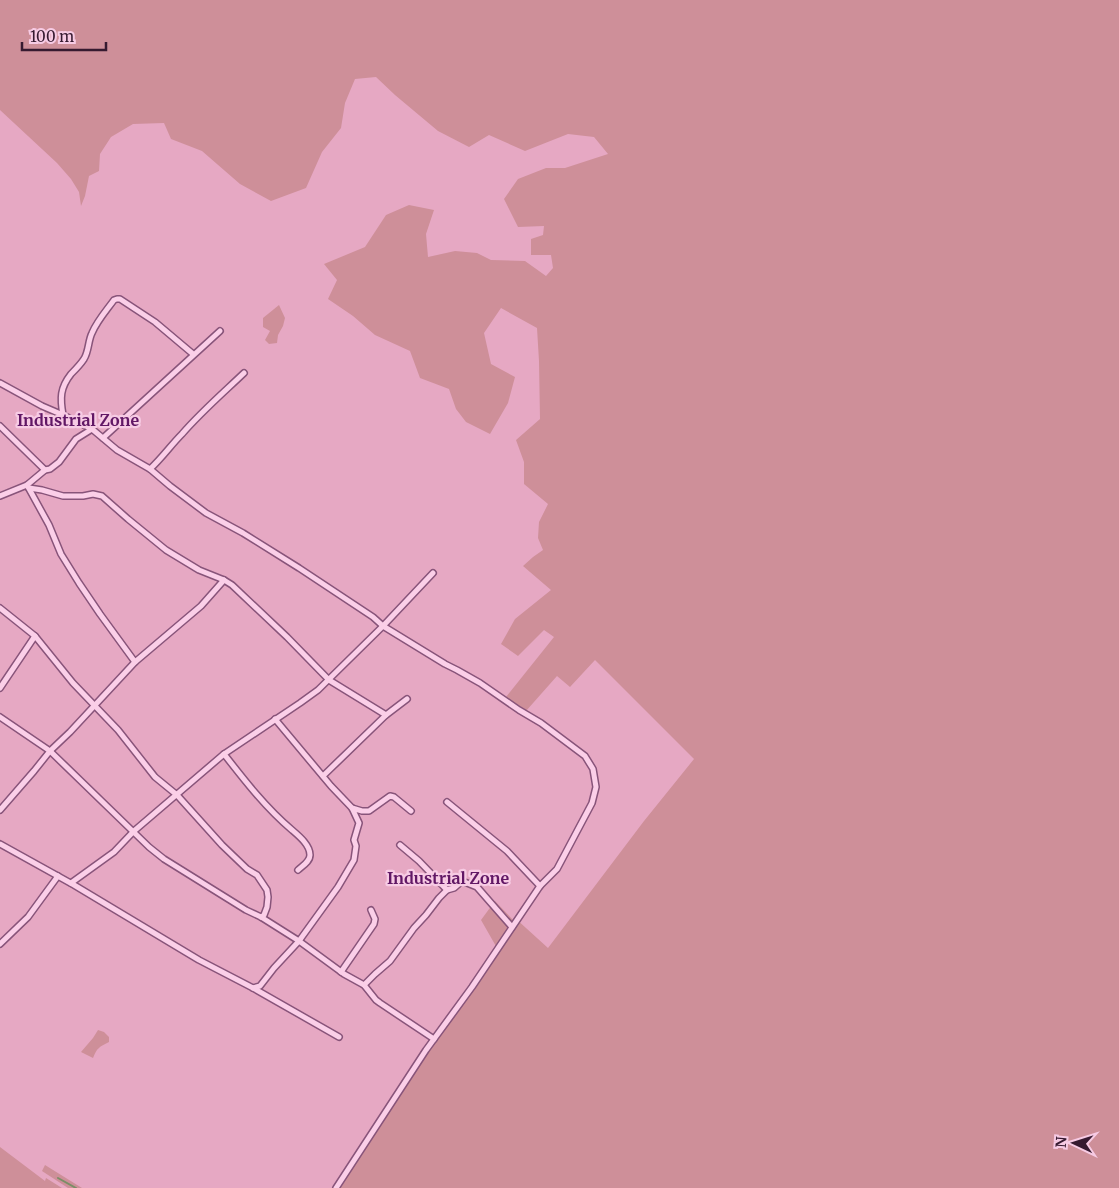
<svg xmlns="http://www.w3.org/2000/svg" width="1119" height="1188" viewBox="0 0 1119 1188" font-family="Merriweather,serif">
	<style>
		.farmland { fill: #e6a8c3 }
		.green { fill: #ce8f99 }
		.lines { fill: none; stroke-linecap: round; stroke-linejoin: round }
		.stream { stroke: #7b8e67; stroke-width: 2 }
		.minor-casing { stroke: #88547a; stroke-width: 8 }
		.minor { stroke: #fbcfe8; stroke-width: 5 }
		.labels { text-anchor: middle; stroke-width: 4.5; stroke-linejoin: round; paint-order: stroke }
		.quarter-label { font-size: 16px; font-weight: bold; fill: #611765; stroke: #f7cbe4 }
	</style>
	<rect width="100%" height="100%" fill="#f0bbd9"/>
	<!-- farmland -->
	<rect class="farmland" x="0" y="0" width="1119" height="1188"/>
	<!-- green -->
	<g class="green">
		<polygon points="0,0 1119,0 1119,1188 336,1188 497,948 481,920 495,901 513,920 515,918 548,948 644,821 694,759 595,660 570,687 557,676 526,711 506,697 554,637 544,630 518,656 501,644 515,619 551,590 523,566 533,557 543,550 538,538 539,522 548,504 524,484 524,462 516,440 540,419 539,361 537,328 501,308 484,333 491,364 515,377 508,403 490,434 466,422 456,409 449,389 420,378 410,351 375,335 353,316 328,299 337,280 324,264 365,247 386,215 409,205 434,210 426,234 428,257 455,251 477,253 491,260 525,261 546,276 553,268 551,255 531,255 531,239 543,235 544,226 518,227 504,199 518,179 546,168 565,168 608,154 594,137 568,134 525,151 489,135 469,147 438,131 395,95 376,77 355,79 345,103 341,128 322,152 306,188 271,201 240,184 202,151 171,139 164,123 133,124 111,137 100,154 99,171 89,176 85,196 81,206 79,192 71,179 57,163 0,110"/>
		<polygon points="279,305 285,318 283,326 278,335 277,343 269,344 265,340 270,331 263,327 263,318"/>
		<path d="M98,1030L104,1032L109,1037V1042C99,1047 97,1048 93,1058L81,1052L93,1038Z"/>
		<polygon points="0,1147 45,1181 46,1178 62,1188 0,1188"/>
		<polygon points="45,1165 82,1188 68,1188 42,1171"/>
	</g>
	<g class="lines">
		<!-- stream -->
		<polyline class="stream" points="58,1178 76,1188"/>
		<defs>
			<g id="minor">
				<path d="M0,383L42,406L63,415L92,429L117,450L150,469C162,458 171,445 182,434C201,412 223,393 244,373"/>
				<path d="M63,415C60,398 60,388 71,374C76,369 80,365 84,359C89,351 88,341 92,333C97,321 106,311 114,300L117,299H120L155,322L193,354"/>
				<polyline points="0,426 45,470"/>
				<polyline points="103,438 220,331"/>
				<polyline points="150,469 170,486 206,513 243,533 299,568 373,617 383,626 445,664 457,670 480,683 519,710 541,723 585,756 593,769 596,787 592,803 557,869 540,886 472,987 426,1050 336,1188"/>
				<polyline points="27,485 49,525 61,554 79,583 100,614 135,662"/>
				<polyline points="29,488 42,490 63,496 83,496 93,494 102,496 128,519 166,550 199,570 224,580 232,585 287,637 329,680 386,715"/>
				<polyline points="0,496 27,485 45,470 50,469 59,462 76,439 92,429"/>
				<polyline points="0,608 35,636 73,683 118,730 155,777 177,795 222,845 247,869 257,875 267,890 268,897 267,907 264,915 261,917"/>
				<polyline points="0,688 35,636"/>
				<polyline points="0,717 50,751 149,847 164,859 246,910 261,917 299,941 344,974 364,985 376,1000 380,1003 434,1039"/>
				<polyline points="275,719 331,786 352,808 362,811 369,811 390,796 394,797 411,811"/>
				<path d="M224,754C245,781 266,808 292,830C299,836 310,845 310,855C310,862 302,866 298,870"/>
				<polyline points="323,776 386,715 407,699"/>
				<polyline points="447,802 507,851 540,886"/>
				<polyline points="0,810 34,771 50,751 70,732 135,662 201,606 224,580"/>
				<polyline points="0,844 74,885 199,960 253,988 339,1037"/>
				<polyline points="400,845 419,861 447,890 454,888 462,881 477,887 512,927"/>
				<polyline points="71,883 114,852 134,831 224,754 300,703 318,690 383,626 433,573"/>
				<polyline points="0,944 28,917 58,876"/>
				<polyline points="341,972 374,924 375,919 371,910"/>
				<polyline points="364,985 375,974 390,961 414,928 426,915 439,898 447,890"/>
				<polyline points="253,988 260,986 274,968 299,941 338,887 354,860 356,846 354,840 359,823 352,808"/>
			</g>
		</defs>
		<!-- minor casing -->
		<use href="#minor" class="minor-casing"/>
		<!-- minor -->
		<use href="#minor" class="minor"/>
	</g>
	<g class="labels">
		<!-- quarter labels -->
		<g class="quarter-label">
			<text x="78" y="426">Industrial Zone</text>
			<text x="448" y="884">Industrial Zone</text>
		</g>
	</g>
	<!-- north arrow -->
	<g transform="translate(1074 1143) rotate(274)" stroke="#f7cbe4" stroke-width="4" paint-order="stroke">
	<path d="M0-4L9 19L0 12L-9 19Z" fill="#361a30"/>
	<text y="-8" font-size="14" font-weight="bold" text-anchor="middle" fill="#361a30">N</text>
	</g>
	<!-- scale -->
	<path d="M22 42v8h84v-8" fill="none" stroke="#361a30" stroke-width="2.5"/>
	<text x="30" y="42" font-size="15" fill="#361a30" stroke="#f7cbe4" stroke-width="4" paint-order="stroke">100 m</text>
</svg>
